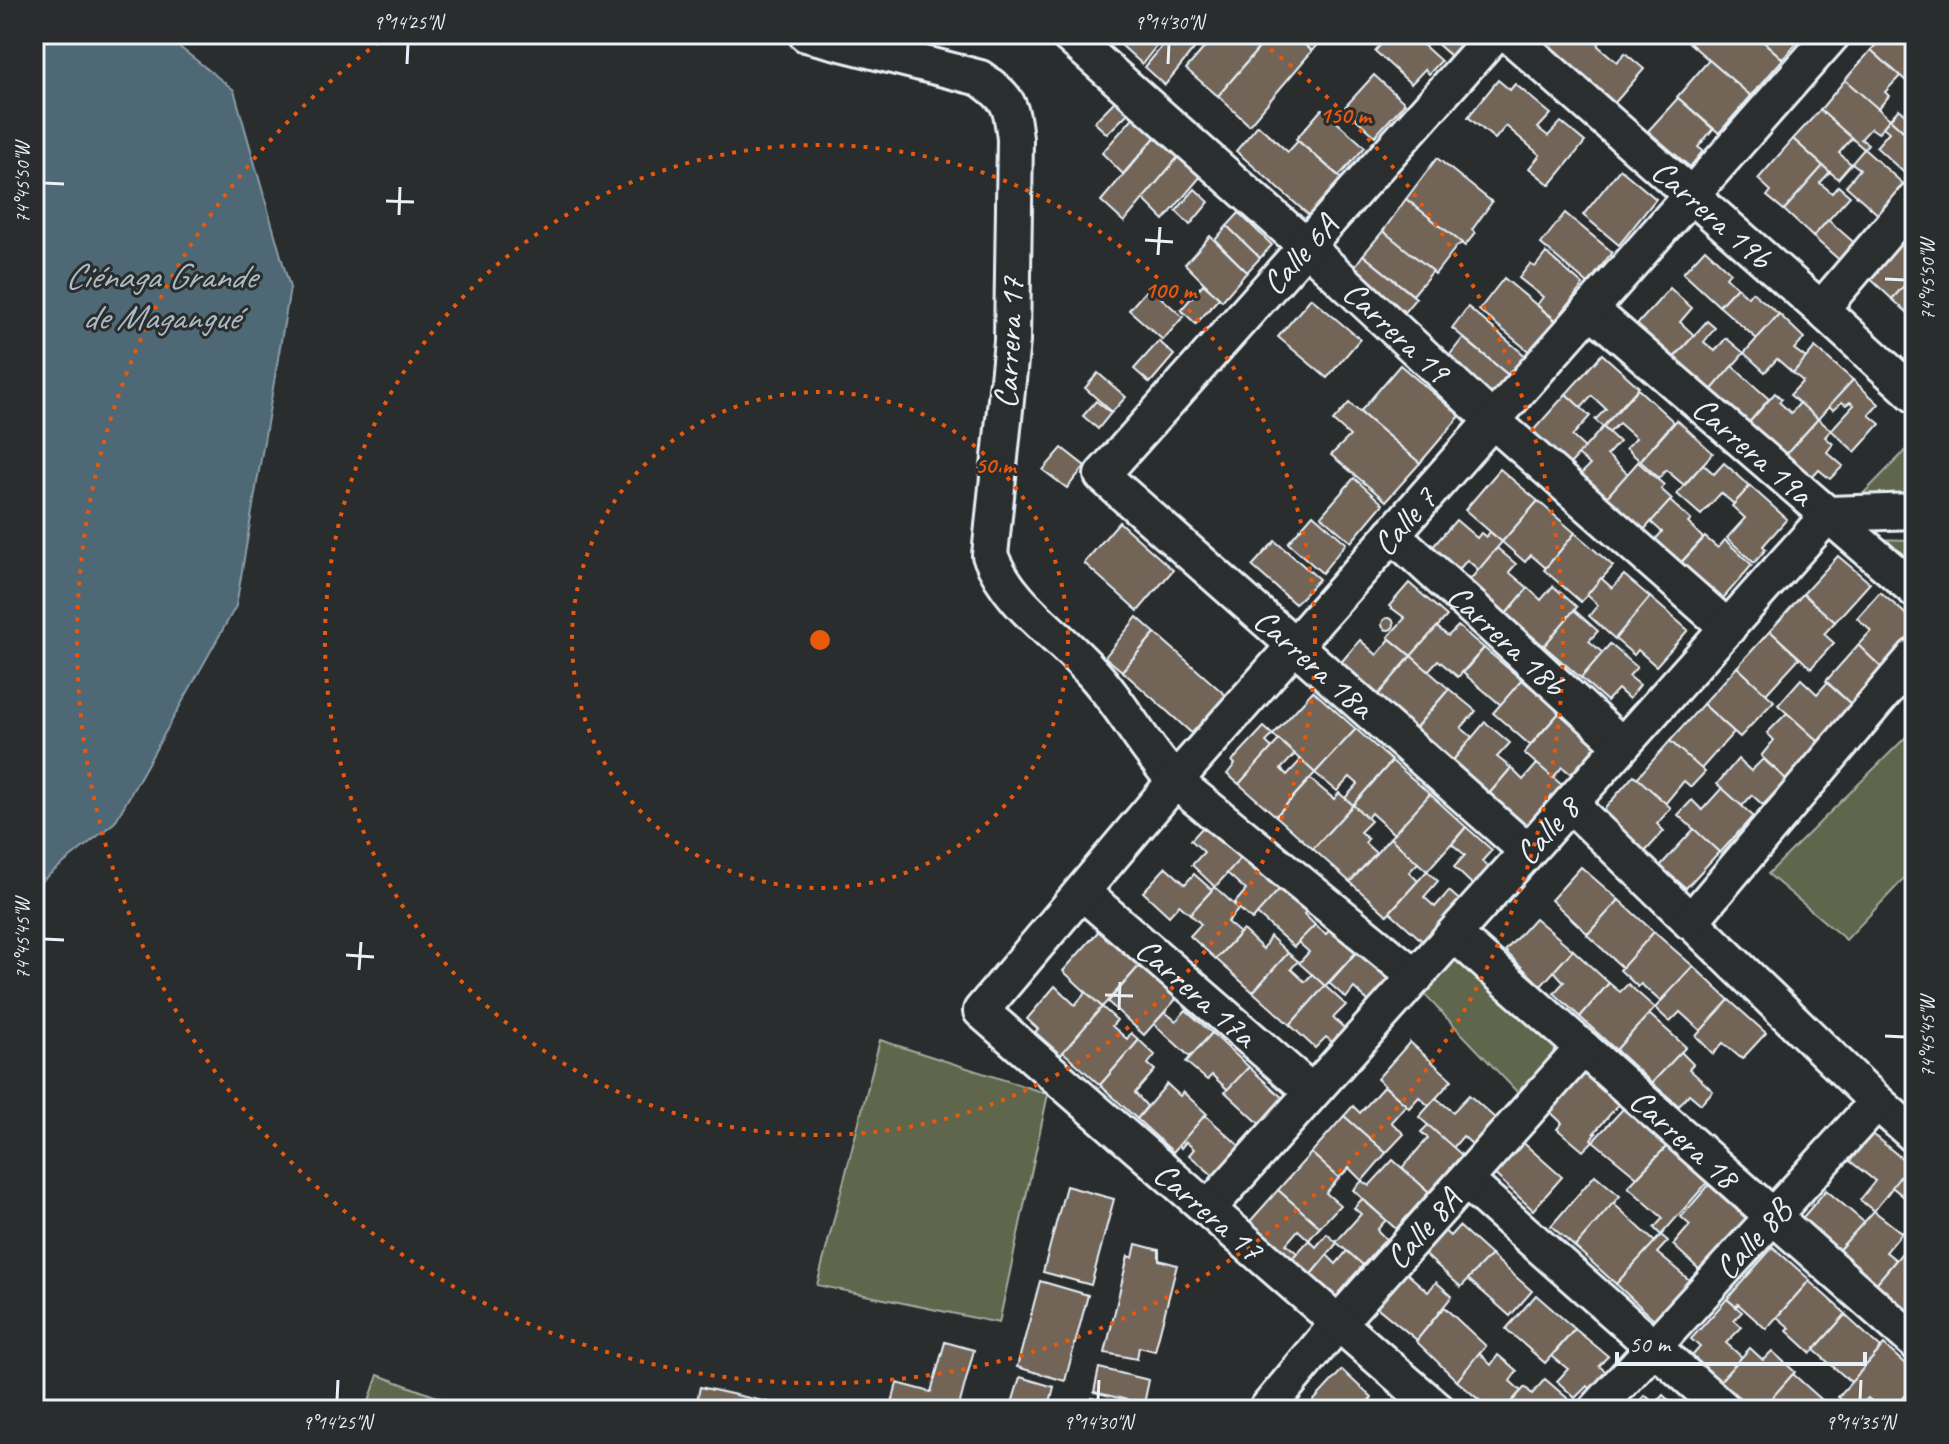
<svg xmlns="http://www.w3.org/2000/svg" width="1949" height="1444" viewBox="0 0 1949 1444" font-family="Caveat,sans-serif">
	<style>
		.green { fill: #5f664c; stroke: #a4aca2; stroke-width: 2 }
		.water { fill: #4f6774; stroke: #8c9ea9; stroke-width: 2 }
		.building { fill: #726559; stroke: #e8f1f8; stroke-width: 2 }
		.lines { fill: none; stroke-linecap: round; stroke-linejoin: round }
		.street-casing { stroke: #e8f1f8; stroke-width: 40 }
		.street { stroke: #2a2d2e; stroke-width: 34 }
		.ticks { fill: none; stroke: #e8f1f8; stroke-width: 3 }
		.ring { fill: none; stroke: #e8590c; stroke-width: 4; stroke-dasharray: 4 8 }
		.labels { text-anchor: middle; stroke-width: 6; stroke-linejoin: round; paint-order: stroke }
		.street-label { font-size: 34px; fill: #e8f1f8; stroke: #2a2d2e }
		.water-label { font-size: 36px; font-style: italic; fill: #abbac3; stroke: #2a2d2e }
		.centre { fill: #e8590c; stroke: #2a2d2e; stroke-width: 4 }
		.ring-label { font-size: 24px; text-anchor: middle; font-weight: bold; fill: #e8590c; stroke: #2a2d2e; stroke-width: 6; stroke-linejoin: round; paint-order: stroke }
		.neatline { fill: none; stroke: #e8f1f8; stroke-width: 3 }
		.ticks-label { font-size: 20px; text-anchor: middle; fill: #e8f1f8 }
	</style>
	<rect width="100%" height="100%" fill="#2a2d2e"/>
	<filter id="ink" filterUnits="userSpaceOnUse"><feTurbulence type="fractalNoise" baseFrequency=".0125" numOctaves="2"/><feDisplacementMap in="SourceGraphic" scale="16" xChannelSelector="R" yChannelSelector="G"/><feConvolveMatrix kernelMatrix="1 2 1 2 8 2 1 2 1" color-interpolation-filters="sRGB"/></filter>
	<g filter="url(#ink)">
		<!-- green -->
		<g class="green">
			<polygon points="1909,447 1915,451 1915,506 1849,508"/>
			<polygon points="1867,539 1915,540 1915,577"/>
			<polygon points="1915,728 1915,867 1846,940 1768,874"/>
			<polygon points="1458,953 1566,1045 1520,1095 1423,993"/>
			<polygon points="880,1040 1048,1094 999,1323 817,1285"/>
			<polygon points="378,1375 472,1410 366,1410"/>
		</g>
		<!-- water -->
		<polygon class="water" points="34,34 163,34 234,90 290,288 236,606 115,822 34,887"/>
		<!-- building -->
		<g class="building">
			<polygon points="1109,34 1166,34 1142,64"/>
			<polygon points="1172,34 1178,34 1194,49 1165,85 1145,67"/>
			<polygon points="1216,34 1271,34 1218,96 1186,69"/>
			<polygon points="1271,34 1293,34 1312,51 1249,125 1218,96"/>
			<polygon points="1293,34 1326,34 1312,51"/>
			<polygon points="1390,34 1411,34 1441,61 1429,74 1425,69 1411,84 1375,51"/>
			<polygon points="1426,34 1454,34 1464,43 1452,57"/>
			<polygon points="1555,34 1590,34 1599,43 1598,46 1617,62 1625,53 1644,69 1613,105 1545,47"/>
			<polygon points="1679,34 1706,34 1714,41 1720,34 1755,34 1783,59 1751,96"/>
			<polygon points="1755,34 1804,34 1783,59"/>
			<polygon points="1886,34 1915,36 1915,89 1871,50"/>
			<polygon points="1871,50 1900,76 1885,92 1889,96 1878,109 1845,80"/>
			<polygon points="1709,60 1751,96 1719,133 1677,97"/>
			<polygon points="1374,75 1405,103 1375,136 1344,108"/>
			<polygon points="1498,80 1510,90 1515,84 1551,114 1538,128 1548,136 1561,122 1585,142 1550,185 1529,168 1540,155 1506,126 1495,139 1468,117"/>
			<polygon points="1845,80 1890,119 1878,133 1871,128 1861,139 1868,144 1864,149 1820,110"/>
			<polygon points="1120,96 1133,108 1107,134 1094,122"/>
			<polygon points="1678,98 1713,129 1698,147 1703,151 1690,167 1648,131"/>
			<polygon points="1322,109 1365,147 1339,176 1296,139"/>
			<polygon points="1899,109 1910,118 1913,113 1915,115 1915,142 1890,119"/>
			<polygon points="1820,110 1852,138 1839,153 1851,164 1838,179 1793,139"/>
			<polygon points="1137,113 1158,134 1123,174 1102,153"/>
			<polygon points="1890,119 1915,142 1914,182 1876,147 1889,132 1883,127"/>
			<polygon points="1258,125 1288,152 1298,141 1343,180 1311,217 1236,151"/>
			<polygon points="1158,134 1180,155 1124,222 1101,201"/>
			<polygon points="1793,139 1823,166 1784,210 1767,196 1771,191 1758,179"/>
			<polygon points="1864,149 1908,188 1882,218 1846,186 1860,169 1852,163"/>
			<polygon points="1180,155 1201,176 1164,220 1143,199"/>
			<polygon points="1437,158 1492,202 1472,230 1475,233 1465,246 1406,199"/>
			<polygon points="1823,166 1830,172 1820,183 1832,193 1838,186 1850,196 1813,237 1784,210"/>
			<polygon points="1620,169 1656,199 1619,245 1583,215"/>
			<polygon points="1195,189 1209,202 1190,225 1176,211"/>
			<polygon points="1406,199 1462,243 1457,246 1435,274 1383,231"/>
			<polygon points="1239,213 1272,245 1260,258 1227,226"/>
			<polygon points="1565,213 1612,252 1588,284 1541,244"/>
			<polygon points="1828,220 1858,246 1843,263 1813,237"/>
			<polygon points="1227,226 1260,258 1247,272 1215,240"/>
			<polygon points="1903,228 1915,239 1915,274 1892,299 1863,272"/>
			<polygon points="1383,231 1433,271 1413,295 1363,255"/>
			<polygon points="1210,236 1247,272 1222,301 1185,264"/>
			<polygon points="1705,249 1730,272 1726,277 1737,287 1719,306 1683,273"/>
			<polygon points="1546,253 1583,285 1556,320 1537,305 1543,297 1519,278 1530,264 1535,267"/>
			<polygon points="1363,255 1416,298 1396,322 1345,280"/>
			<polygon points="1915,274 1915,319 1892,299"/>
			<polygon points="1504,278 1563,327 1532,354 1479,310"/>
			<polygon points="1203,284 1219,298 1196,324 1181,310"/>
			<polygon points="1149,287 1183,317 1163,340 1129,310"/>
			<polygon points="1737,287 1748,297 1752,292 1779,314 1757,339 1719,306"/>
			<polygon points="1670,288 1692,308 1680,322 1694,335 1672,360 1635,327"/>
			<polygon points="1311,298 1360,339 1327,378 1278,337"/>
			<polygon points="1468,307 1529,359 1513,379 1452,328"/>
			<polygon points="1779,314 1804,338 1794,349 1806,358 1793,373 1777,359 1765,372 1744,353"/>
			<polygon points="1707,321 1715,328 1704,342 1715,351 1726,338 1744,353 1709,393 1672,360"/>
			<polygon points="1463,338 1513,379 1494,403 1445,361"/>
			<polygon points="1159,341 1174,355 1150,383 1134,369"/>
			<polygon points="1815,347 1853,380 1818,419 1790,395 1803,381 1793,373"/>
			<polygon points="1602,354 1639,387 1603,427 1595,420 1606,409 1592,396 1581,408 1566,394"/>
			<polygon points="1400,365 1460,416 1420,463 1360,412"/>
			<polygon points="1732,366 1769,399 1747,425 1709,393"/>
			<polygon points="1098,373 1126,397 1112,412 1085,388"/>
			<polygon points="1853,380 1879,404 1869,415 1880,424 1855,452 1831,430 1854,405 1850,402 1846,405 1842,402 1833,410 1829,406"/>
			<polygon points="1638,389 1674,422 1640,461 1626,448 1636,438 1619,423 1609,433 1603,427"/>
			<polygon points="1775,393 1782,399 1779,402 1791,413 1800,403 1818,419 1783,458 1747,425"/>
			<polygon points="1566,394 1590,416 1572,436 1585,448 1568,466 1531,433"/>
			<polygon points="1096,401 1111,413 1098,429 1083,416"/>
			<polygon points="1349,403 1420,463 1386,501 1331,455 1350,436 1333,421"/>
			<polygon points="1818,419 1831,430 1825,437 1833,444 1827,452 1843,466 1830,479 1819,470 1809,481 1783,458"/>
			<polygon points="1677,420 1713,453 1684,485 1666,470 1659,478 1640,461"/>
			<polygon points="1603,427 1619,442 1607,455 1628,474 1605,499 1579,476 1590,465 1578,455"/>
			<polygon points="1062,448 1085,466 1067,488 1043,470"/>
			<polygon points="1638,462 1664,485 1661,489 1672,499 1642,532 1605,499"/>
			<polygon points="1724,463 1750,486 1734,504 1721,493 1701,515 1677,494 1703,464 1714,474"/>
			<polygon points="1500,469 1538,501 1502,542 1465,510"/>
			<polygon points="1354,478 1383,504 1351,542 1321,516"/>
			<polygon points="1750,486 1787,519 1763,546 1766,549 1754,563 1727,538 1745,518 1732,506"/>
			<polygon points="1538,501 1575,533 1546,568 1531,555 1525,562 1502,542"/>
			<polygon points="1670,501 1691,520 1688,523 1703,538 1678,566 1652,543 1662,532 1651,522"/>
			<polygon points="1313,514 1346,543 1322,573 1288,543"/>
			<polygon points="1456,520 1477,538 1481,533 1486,537 1490,532 1502,542 1479,570 1467,560 1457,572 1431,549"/>
			<polygon points="1119,522 1173,570 1138,611 1084,563"/>
			<polygon points="1575,533 1613,566 1581,602 1544,570"/>
			<polygon points="1705,537 1718,548 1725,540 1752,565 1719,603 1678,566"/>
			<polygon points="1275,541 1319,579 1295,604 1252,566"/>
			<polygon points="1497,548 1516,564 1509,572 1528,588 1506,614 1469,581"/>
			<polygon points="1838,556 1870,583 1835,622 1803,594"/>
			<polygon points="1624,575 1650,597 1615,639 1589,616 1598,605 1587,595 1601,578 1612,588"/>
			<polygon points="1409,583 1447,616 1411,656 1388,637 1405,618 1389,606"/>
			<polygon points="1553,586 1577,607 1544,646 1506,614 1528,588 1541,600"/>
			<polygon points="1880,592 1915,622 1915,638 1885,671 1858,645 1871,631 1857,618"/>
			<polygon points="1803,594 1835,622 1824,634 1834,643 1811,668 1770,631"/>
			<polygon points="1650,597 1688,630 1656,666 1638,650 1634,655 1615,639"/>
			<polygon points="1574,610 1598,631 1589,641 1603,653 1581,678 1544,646"/>
			<polygon points="1137,617 1155,633 1122,671 1105,657"/>
			<circle cx="1388" cy="624" r="6"/>
			<polygon points="1458,626 1484,648 1458,677 1438,660 1428,671 1411,656 1437,627 1448,636"/>
			<polygon points="1770,631 1799,658 1766,694 1737,667"/>
			<polygon points="1155,633 1229,698 1196,737 1122,671"/>
			<polygon points="1390,639 1411,656 1375,699 1338,666 1360,640 1377,655"/>
			<polygon points="1610,644 1637,667 1629,676 1640,685 1629,699 1618,689 1607,701 1581,678"/>
			<polygon points="1858,645 1885,671 1853,706 1826,681"/>
			<polygon points="1484,648 1522,680 1501,705 1463,673"/>
			<polygon points="1411,656 1449,689 1410,734 1372,702"/>
			<polygon points="1737,667 1774,701 1740,737 1703,704"/>
			<polygon points="1801,679 1817,694 1827,683 1853,706 1820,743 1778,705"/>
			<polygon points="1522,680 1560,712 1530,745 1493,713"/>
			<polygon points="1449,689 1476,711 1461,728 1472,737 1450,764 1414,730"/>
			<polygon points="1313,691 1356,729 1315,773 1273,735"/>
			<polygon points="1703,704 1734,732 1701,769 1670,741"/>
			<polygon points="1560,712 1598,744 1571,774 1562,767 1553,778 1524,753"/>
			<polygon points="1787,713 1820,743 1787,780 1761,756 1774,740 1767,733"/>
			<polygon points="1485,722 1510,743 1497,757 1511,768 1489,794 1450,764"/>
			<polygon points="1264,727 1273,735 1266,742 1272,748 1239,784 1227,774 1235,764 1232,761"/>
			<polygon points="1356,729 1392,761 1353,805 1345,798 1358,784 1350,777 1337,791 1315,773"/>
			<polygon points="1279,740 1295,754 1281,769 1287,775 1301,760 1315,773 1276,816 1239,784"/>
			<polygon points="1670,741 1705,772 1691,787 1684,781 1665,804 1637,778"/>
			<polygon points="1738,759 1751,771 1763,759 1787,780 1763,805 1752,795 1742,806 1717,784"/>
			<polygon points="1392,761 1430,794 1394,834 1371,813 1367,818 1353,805"/>
			<polygon points="1537,764 1562,785 1526,827 1489,794 1511,768 1523,780"/>
			<polygon points="1634,775 1671,808 1657,824 1664,831 1643,854 1600,814"/>
			<polygon points="1310,779 1334,799 1339,793 1353,805 1313,849 1276,816"/>
			<polygon points="1722,788 1753,816 1720,853 1678,815 1692,800 1702,810"/>
			<polygon points="1430,794 1466,827 1427,871 1390,838"/>
			<polygon points="1353,805 1371,821 1360,832 1368,839 1365,843 1376,853 1350,882 1313,849"/>
			<polygon points="1215,814 1251,847 1215,887 1192,865 1204,852 1191,840"/>
			<polygon points="1466,827 1492,850 1482,861 1493,871 1477,889 1454,867 1465,855 1452,844"/>
			<polygon points="1694,829 1719,852 1686,888 1660,866"/>
			<polygon points="1390,838 1418,863 1409,872 1418,881 1387,915 1350,882"/>
			<polygon points="1262,857 1288,880 1252,920 1234,904 1246,890 1227,873 1241,858 1252,868"/>
			<polygon points="1166,867 1185,884 1194,874 1212,890 1190,914 1179,905 1169,916 1143,892"/>
			<polygon points="1581,867 1619,900 1588,934 1551,900"/>
			<polygon points="1427,871 1438,881 1424,897 1435,907 1449,891 1464,904 1427,945 1390,912"/>
			<polygon points="1288,880 1314,903 1304,914 1315,925 1294,947 1257,914"/>
			<polygon points="1215,887 1239,909 1227,922 1240,933 1216,959 1190,936 1201,924 1190,914"/>
			<polygon points="1619,900 1654,932 1623,968 1587,935"/>
			<polygon points="1535,918 1573,950 1541,986 1505,951"/>
			<polygon points="1336,923 1361,947 1325,986 1299,963 1309,952 1298,942 1315,925 1326,934"/>
			<polygon points="1104,925 1144,961 1102,1007 1063,971"/>
			<polygon points="1243,930 1263,949 1270,936 1288,953 1253,992 1216,959"/>
			<polygon points="1654,932 1693,966 1660,1001 1641,984 1638,987 1620,970"/>
			<polygon points="1361,947 1398,980 1368,1013 1363,1010 1369,1002 1354,988 1346,998 1329,983"/>
			<polygon points="1573,950 1609,983 1580,1017 1554,993 1564,982 1554,971"/>
			<polygon points="1288,953 1298,961 1291,969 1305,982 1312,974 1325,986 1290,1025 1253,992"/>
			<polygon points="1140,965 1177,998 1144,1035 1108,1002"/>
			<polygon points="1693,966 1729,1000 1701,1031 1680,1012 1670,1022 1655,1008"/>
			<polygon points="1609,983 1620,992 1628,984 1655,1008 1616,1050 1580,1017"/>
			<polygon points="1055,986 1075,1005 1086,992 1102,1007 1061,1055 1035,1032 1038,1029 1027,1019"/>
			<polygon points="1325,986 1346,1005 1333,1018 1350,1033 1337,1046 1326,1037 1315,1048 1290,1025"/>
			<polygon points="1729,1000 1766,1033 1742,1059 1723,1043 1713,1054 1696,1036"/>
			<polygon points="1102,1007 1117,1020 1112,1026 1127,1039 1131,1033 1139,1040 1100,1085 1063,1052"/>
			<polygon points="1186,1010 1212,1033 1190,1057 1154,1024 1165,1012 1176,1021"/>
			<polygon points="1649,1014 1686,1047 1652,1083 1616,1050"/>
			<polygon points="1212,1033 1249,1067 1228,1090 1212,1075 1207,1080 1186,1062"/>
			<polygon points="1139,1040 1155,1055 1148,1064 1155,1070 1135,1093 1147,1106 1137,1119 1100,1085"/>
			<polygon points="1410,1042 1452,1080 1429,1106 1419,1097 1409,1108 1377,1079"/>
			<polygon points="1681,1052 1693,1064 1689,1069 1713,1091 1701,1104 1689,1094 1679,1106 1652,1083"/>
			<polygon points="1249,1067 1285,1100 1262,1126 1225,1092"/>
			<polygon points="1582,1071 1618,1105 1594,1133 1596,1133 1591,1139 1593,1141 1583,1151 1557,1129 1562,1123 1546,1108"/>
			<polygon points="1167,1084 1180,1096 1183,1092 1207,1114 1173,1152 1137,1119"/>
			<polygon points="1384,1086 1406,1105 1391,1122 1404,1134 1386,1153 1344,1116 1353,1106 1360,1113"/>
			<polygon points="1469,1095 1495,1118 1473,1145 1463,1136 1453,1148 1419,1117 1436,1098 1453,1112"/>
			<polygon points="1623,1109 1667,1146 1637,1177 1593,1141"/>
			<polygon points="1205,1115 1242,1148 1216,1178 1189,1155 1194,1149 1186,1142 1181,1148 1179,1145"/>
			<polygon points="1344,1116 1386,1153 1362,1181 1349,1168 1339,1178 1311,1153"/>
			<polygon points="1428,1125 1462,1155 1429,1192 1402,1168 1428,1138 1421,1132"/>
			<polygon points="1872,1134 1910,1165 1874,1211 1860,1200 1875,1181 1850,1161"/>
			<polygon points="1519,1139 1562,1177 1533,1210 1491,1171"/>
			<polygon points="1667,1146 1707,1183 1661,1235 1654,1228 1663,1218 1628,1187"/>
			<polygon points="1311,1153 1339,1178 1326,1193 1340,1205 1320,1227 1278,1190"/>
			<polygon points="1393,1160 1429,1192 1396,1229 1353,1190 1362,1181 1369,1186"/>
			<polygon points="1903,1173 1915,1182 1915,1206 1892,1187"/>
			<polygon points="1595,1175 1620,1196 1575,1247 1551,1226"/>
			<polygon points="1709,1185 1748,1220 1702,1272 1673,1245 1690,1225 1681,1217"/>
			<polygon points="1066,1186 1114,1199 1091,1285 1043,1272"/>
			<polygon points="1278,1190 1320,1227 1309,1240 1298,1230 1286,1244 1297,1253 1287,1264 1245,1227"/>
			<polygon points="1826,1190 1864,1222 1836,1253 1799,1222"/>
			<polygon points="1362,1199 1386,1220 1377,1230 1386,1239 1363,1265 1336,1242 1361,1214 1354,1208"/>
			<polygon points="1613,1203 1655,1242 1616,1284 1575,1247"/>
			<polygon points="1874,1211 1902,1233 1886,1252 1896,1260 1875,1285 1836,1253"/>
			<polygon points="1459,1226 1491,1255 1461,1287 1419,1249 1440,1227 1450,1236"/>
			<polygon points="1327,1234 1337,1243 1308,1278 1289,1262 1309,1240 1316,1247"/>
			<polygon points="1661,1235 1668,1241 1657,1253 1693,1283 1657,1322 1616,1284"/>
			<polygon points="1136,1244 1159,1250 1159,1260 1177,1265 1155,1351 1139,1347 1137,1359 1105,1353 1128,1256 1133,1258"/>
			<polygon points="1773,1247 1810,1280 1766,1329 1738,1304 1736,1307 1727,1299"/>
			<polygon points="1907,1247 1915,1254 1913,1317 1875,1285"/>
			<polygon points="1347,1251 1363,1265 1339,1292 1342,1294 1335,1302 1308,1278 1327,1255 1336,1264"/>
			<polygon points="1491,1255 1532,1291 1510,1316 1468,1279"/>
			<polygon points="1402,1269 1428,1292 1436,1282 1452,1296 1417,1340 1373,1304"/>
			<polygon points="1040,1281 1088,1295 1065,1381 1017,1367"/>
			<polygon points="1809,1281 1846,1314 1811,1353 1787,1331 1790,1328 1777,1317"/>
			<polygon points="1536,1295 1575,1329 1545,1363 1506,1329"/>
			<polygon points="1727,1299 1742,1312 1734,1320 1742,1327 1726,1343 1742,1357 1720,1381 1692,1356 1700,1347 1691,1339"/>
			<polygon points="1444,1307 1486,1346 1457,1381 1416,1341"/>
			<polygon points="1845,1315 1881,1348 1852,1383 1814,1350"/>
			<polygon points="1575,1329 1608,1356 1599,1366 1610,1375 1595,1392 1587,1386 1575,1398 1557,1381 1568,1369 1552,1356"/>
			<polygon points="945,1342 974,1350 958,1410 890,1410 897,1383 931,1392"/>
			<polygon points="1884,1345 1915,1373 1915,1385 1893,1410 1882,1410 1868,1398 1856,1410 1853,1410 1838,1397"/>
			<polygon points="1750,1348 1763,1360 1772,1351 1795,1372 1761,1410 1752,1410 1720,1381"/>
			<polygon points="1479,1353 1491,1365 1498,1355 1517,1371 1510,1381 1521,1391 1504,1410 1491,1410 1457,1381"/>
			<polygon points="1099,1368 1149,1380 1144,1404 1094,1392"/>
			<polygon points="1342,1370 1372,1398 1361,1410 1305,1410"/>
			<polygon points="1793,1374 1830,1407 1827,1410 1761,1410"/>
			<polygon points="1020,1377 1054,1387 1048,1410 1010,1410"/>
			<polygon points="1545,1379 1580,1409 1504,1410 1525,1387 1532,1394"/>
			<polygon points="1915,1385 1915,1410 1893,1410"/>
			<polygon points="700,1387 803,1410 695,1410"/>
			<polygon points="1645,1395 1655,1404 1663,1395 1679,1410 1631,1410"/>
			<polygon points="1092,1398 1142,1410 1089,1410"/>
		</g>
		<g class="lines">
			<defs>
				<g id="street">
					<path d="M806,34L980,78C1009,99 1011,103 1015,139L1012,341L990,555C1009,604 1055,632 1089,669C1122,703 1142,746 1175,781L1416,977"/>
					<path id="s1" d="M1067,34L1306,246L1492,420L1728,628"/>
					<path id="s2" d="M1495,34L1102,475L1527,851"/>
					<path id="s3" d="M1508,34L1821,309L1915,395"/>
					<path id="s4" d="M1590,309L1915,590"/>
					<polyline points="1821,309 1915,199"/>
					<path id="s5" d="M1392,534L1622,745"/>
					<polyline points="1570,804 1877,1102 1915,1136"/>
					<path id="s6" d="M1082,892L1312,1092"/>
					<polyline points="1690,922 1915,656"/>
					<path id="s7" d="M1454,934L1915,1342"/>
					<polyline points="1466,1181 1725,1410"/>
					<path id="s8" d="M1208,1209L1829,514L1915,511"/>
					<path id="s9" d="M1266,1410L1338,1323L1583,1048"/>
					<path id="s10" d="M1438,1410L981,1011L1175,781L1833,34"/>
					<path id="s11" d="M1596,1410L1877,1102"/>
				</g>
			</defs>
			<!-- street casing -->
			<use href="#street" class="street-casing"/>
			<!-- street -->
			<use href="#street" class="street"/>
		</g>
	</g>
	<!-- ticks -->
	<path class="ticks" d="M407,64L408,44M1168,64L1169,44M44,183L64,184M386,201L414,202M399,215L400,187M1145,240L1173,242M1158,255L1160,227M1885,279L1905,280M44,939L64,940M346,955L374,957M359,970L361,942M1105,995L1133,996M1119,1010L1120,982M1885,1036L1905,1037M337,1400L338,1380M1098,1400L1099,1380M1860,1400L1861,1380"/>
	<!-- distance rings -->
	<g class="ring">
		<circle cx="820" cy="640" r="248"/>
		<circle cx="820" cy="640" r="495"/>
		<path d="M1251 35A743 743 0 1 1 389 35"/>
	</g>
	<g class="labels">
		<!-- street labels -->
		<g class="street-label">
			<text dy="12" stroke="none"><textPath href="#s3" startOffset="272">Carrera 19b</textPath></text>
			<text transform="translate(1299 254) rotate(-48)" y="12">Calle 6A</text>
			<text dy="12" stroke="none"><textPath href="#s1" startOffset="444">Carrera 19</textPath></text>
			<text transform="translate(1008 343) rotate(-87)" y="12">Carrera 17</text>
			<text dy="12" stroke="none"><textPath href="#s4" startOffset="216">Carrera 19a</textPath></text>
			<text dy="12" stroke="none"><textPath href="#s10" startOffset="1254">Calle 7</textPath></text>
			<text dy="12" stroke="none"><textPath href="#s5" startOffset="156">Carrera 18b</textPath></text>
			<text dy="12" stroke="none"><textPath href="#s2" startOffset="874">Carrera 18a</textPath></text>
			<text dy="12" stroke="none"><textPath href="#s8" startOffset="508">Calle 8</textPath></text>
			<text dy="12" stroke="none"><textPath href="#s6" startOffset="152">Carrera 17a</textPath></text>
			<text dy="12" stroke="none"><textPath href="#s7" startOffset="308">Carrera 18</textPath></text>
			<text transform="translate(1209 1211) rotate(41)" y="12">Carrera 17</text>
			<text dy="12" stroke="none"><textPath href="#s9" startOffset="240">Calle 8A</textPath></text>
			<text dy="12" stroke="none"><textPath href="#s11" startOffset="232">Calle 8B</textPath></text>
		</g>
		<!-- water labels -->
		<g class="water-label">
			<text x="160" y="288">Ciénaga Grande<tspan x="160" dy="41">de Magangué</tspan></text>
		</g>
	</g>
	<circle cx="820" cy="640" r="12" class="centre"/>
	<g class="ring-label">
		<text x="1345" y="123">150 m</text>
		<text x="1170" y="298">100 m</text>
		<text x="995" y="473">50 m</text>
	</g>
	<!-- margin -->
	<rect width="1949" height="1444" fill="none" stroke="#2a2d2e" stroke-width="88"/>
	<!-- scale -->
	<path d="M1617 1352v12h248v-12" fill="none" stroke="#e8f1f8" stroke-width="4"/>
	<text x="1629" y="1352" font-size="24" fill="#e8f1f8" stroke="#2a2d2e" stroke-width="6" paint-order="stroke">50 m</text>
	<rect x="44" y="44" width="1861" height="1356" class="neatline"/>
	<g class="ticks-label">
		<text x="408" y="29">9°14'25"N</text>
		<text x="1169" y="29">9°14'30"N</text>
		<text transform="translate(22 183) rotate(-90)" y="7">74°45'50"W</text>
		<text transform="translate(1927 280) rotate(-90)" y="7">74°45'50"W</text>
		<text transform="translate(22 939) rotate(-90)" y="7">74°45'45"W</text>
		<text transform="translate(1927 1037) rotate(-90)" y="7">74°45'45"W</text>
		<text x="337" y="1429">9°14'25"N</text>
		<text x="1098" y="1429">9°14'30"N</text>
		<text x="1860" y="1429">9°14'35"N</text>
	</g>
</svg>
